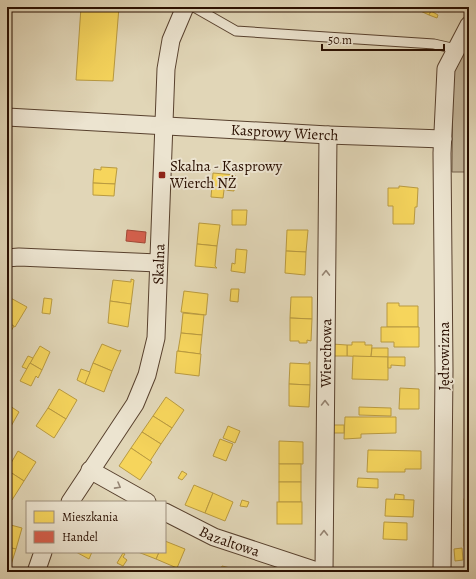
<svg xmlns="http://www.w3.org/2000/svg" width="476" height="579" viewBox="0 0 476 579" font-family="Alegreya,serif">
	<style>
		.green { fill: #c2b498; stroke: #76624c }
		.homes { fill: #f6d55c; stroke: #b99a40 }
		.shops { fill: #d6604d; stroke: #a24836 }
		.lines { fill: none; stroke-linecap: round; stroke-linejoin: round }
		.service-casing { stroke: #58412e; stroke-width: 11 }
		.minor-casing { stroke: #58412e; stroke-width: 19 }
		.service { stroke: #ece4d0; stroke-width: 9 }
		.minor { stroke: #ece4d0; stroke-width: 17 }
		.oneway { stroke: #958472 }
		.poi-dot { fill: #8f2418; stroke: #ece4d0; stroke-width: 1.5 }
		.labels { text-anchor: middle; stroke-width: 4; stroke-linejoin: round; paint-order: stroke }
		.street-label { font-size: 15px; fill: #2a0f00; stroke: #ece4d0 }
		.poi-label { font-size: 15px; fill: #2a0f00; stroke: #ece4d0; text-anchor: start }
	</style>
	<rect width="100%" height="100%" fill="#e1d6b7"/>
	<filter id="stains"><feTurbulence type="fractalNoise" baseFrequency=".005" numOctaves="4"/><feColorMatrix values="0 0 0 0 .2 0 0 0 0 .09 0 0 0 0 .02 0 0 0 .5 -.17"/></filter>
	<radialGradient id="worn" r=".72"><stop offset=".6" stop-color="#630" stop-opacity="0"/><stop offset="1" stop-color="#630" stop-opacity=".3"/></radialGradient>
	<!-- green -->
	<polygon class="green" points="469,40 469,172 452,172 453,73"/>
	<!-- homes -->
	<g class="homes">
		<polygon points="81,7 119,7 113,81 76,80"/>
		<polygon points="412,7 441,7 439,12 432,9 429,15"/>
		<polygon points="431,11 438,15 437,18 429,15"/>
		<polygon points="101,167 117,168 115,184 93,183 94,169 101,170"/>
		<polygon points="213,173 235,175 234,191 224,190 223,198 211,197"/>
		<polygon points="93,183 115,184 114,196 93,195"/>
		<polygon points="399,186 418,188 417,207 415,207 414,224 393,224 393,206 388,206 388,188 399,188"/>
		<polygon points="232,210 247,210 246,225 232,225"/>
		<polygon points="199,223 220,225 217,246 197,244"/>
		<polygon points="287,230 308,230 306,252 286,251"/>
		<polygon points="197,244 217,246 215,266 217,268 195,266"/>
		<polygon points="236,249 247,250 245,273 231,271 232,263 235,264"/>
		<polygon points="286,251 306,252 305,275 285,273"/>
		<rect x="467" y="278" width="2" height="19"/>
		<polygon points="131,279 134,280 131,304 110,301 113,280 131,282"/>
		<polygon points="231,289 239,289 238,302 230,301"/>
		<polygon points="184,291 208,294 206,315 181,312"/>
		<polygon points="7,296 27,307 15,327 7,322"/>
		<polygon points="291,297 312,297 312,319 290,318"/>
		<polygon points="44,298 52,299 50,314 42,313"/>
		<polygon points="110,301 131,304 128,327 108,323"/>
		<polygon points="387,303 399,303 399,306 418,306 418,327 387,327"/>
		<polygon points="183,313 204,315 202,335 181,333"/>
		<polygon points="290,318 312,319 311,341 307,340 307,343 299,343 299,341 290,341"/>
		<polygon points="7,322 14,326 7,338"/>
		<polygon points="381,327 419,327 419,347 394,347 394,342 381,342"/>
		<polygon points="181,333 202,335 200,354 178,351"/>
		<polygon points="468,335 469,335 469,352 467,352"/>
		<polygon points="352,342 365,342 365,345 372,345 371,357 347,356 347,345 352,345"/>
		<polygon points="102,344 119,351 121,350 112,371 93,363"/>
		<polygon points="332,344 347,345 347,356 332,356"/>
		<polygon points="40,346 50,352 42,370 30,363"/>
		<polygon points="372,348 388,348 388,357 371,357"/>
		<polygon points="177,351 201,354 199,376 175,373"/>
		<polygon points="28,356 33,358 27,369 22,367"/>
		<polygon points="353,356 388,357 388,380 352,379"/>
		<polygon points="388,357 405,357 405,366 391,365 391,368 388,368"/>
		<polygon points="309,362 310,362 310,385 289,384 290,363 309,364"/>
		<polygon points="30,363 42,370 38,378 36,376 31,386 20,381"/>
		<polygon points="93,363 112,371 104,392 85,384"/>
		<polygon points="81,369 90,372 85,384 77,380"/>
		<rect x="466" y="378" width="3" height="13"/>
		<polygon points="289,384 310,385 309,407 289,406"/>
		<polygon points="400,388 419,389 419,409 399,409"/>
		<polygon points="59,389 77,400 66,419 48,408"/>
		<polygon points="466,391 469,391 469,403 466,402"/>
		<polygon points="166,397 184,410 172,428 153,416"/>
		<polygon points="7,404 19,412 10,428 7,426"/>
		<polygon points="359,407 391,408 391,416 359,415"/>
		<polygon points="48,408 66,419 54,438 36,426"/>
		<polygon points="153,416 172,428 161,444 142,432"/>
		<polygon points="345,417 396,417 396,433 361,434 361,438 344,439"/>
		<rect x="333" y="425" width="11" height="8"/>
		<polygon points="228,426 240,431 235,443 223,438"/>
		<rect x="466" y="431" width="3" height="20"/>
		<polygon points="142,432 161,444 150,461 131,448"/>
		<polygon points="220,439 233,444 226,461 213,456"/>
		<polygon points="279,441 303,442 303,464 279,464"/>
		<polygon points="131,448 152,462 140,480 119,466"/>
		<polygon points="368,450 421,451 421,469 405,469 405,472 367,472"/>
		<polygon points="18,451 36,462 24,481 7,470"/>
		<rect x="466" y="451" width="3" height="19"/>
		<rect x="279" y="464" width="22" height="18"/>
		<polygon points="7,470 24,481 12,500 7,495"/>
		<polygon points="182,471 187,474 182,480 178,478"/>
		<polygon points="358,478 378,479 378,488 357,487"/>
		<rect x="279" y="482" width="22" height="20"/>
		<polygon points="194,485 213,493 205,513 185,505"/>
		<polygon points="213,493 233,502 225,521 205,513"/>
		<polygon points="395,494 404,495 404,500 394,500"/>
		<polygon points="386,499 414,500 413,517 385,516"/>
		<rect x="464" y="499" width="5" height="26"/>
		<polygon points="242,500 249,502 247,507 240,506"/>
		<rect x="277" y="502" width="25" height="22"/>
		<polygon points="384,522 407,523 407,540 383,539"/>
		<polygon points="7,524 22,528 16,549 7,547"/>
		<rect x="464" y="525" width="5" height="21"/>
		<polygon points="165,541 185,549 177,568 156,559 159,552 165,552"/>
		<polygon points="7,547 16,549 9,571 7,570"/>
		<polygon points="462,548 463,560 455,561 454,549"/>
		<polygon points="76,552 92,552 89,559"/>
		<polygon points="138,552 159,552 156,559"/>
		<polygon points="123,553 125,554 123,557 127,560 123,566 117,563"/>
		<polygon points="222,566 243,571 243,572 220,572"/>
	</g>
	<!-- shops -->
	<polygon class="shops" points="127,230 146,232 145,243 126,241"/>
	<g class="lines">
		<defs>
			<polyline id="service" points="194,7 236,31 434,44 456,49"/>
			<g id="minor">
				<path id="s1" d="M7,117L328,135L443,139"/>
				<polyline points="7,258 19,257 158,263"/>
				<polyline points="90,470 147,502"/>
				<path id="s2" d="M70,502L135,404L147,375L156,338L166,69L171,40L185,7"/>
				<path id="s3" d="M165,512L214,537L320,572"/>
				<polyline points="36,572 43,552"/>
				<path id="s4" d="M324,572L328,135"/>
				<polyline points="442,572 444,370 442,153 446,69 469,25"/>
			</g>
		</defs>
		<!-- service casing -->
		<use href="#service" class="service-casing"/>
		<!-- minor casing -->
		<use href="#minor" class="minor-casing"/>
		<!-- service -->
		<use href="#service" class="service"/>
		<!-- minor -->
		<use href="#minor" class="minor"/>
	</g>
	<!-- one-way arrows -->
	<defs><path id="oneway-chevron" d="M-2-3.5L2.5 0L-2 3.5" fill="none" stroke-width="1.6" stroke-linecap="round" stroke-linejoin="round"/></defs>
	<g class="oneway">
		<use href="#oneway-chevron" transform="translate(326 273) rotate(-89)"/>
		<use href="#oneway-chevron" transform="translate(325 403) rotate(-90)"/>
		<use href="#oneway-chevron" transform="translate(118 486) rotate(29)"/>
		<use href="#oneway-chevron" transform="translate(324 533) rotate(-90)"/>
	</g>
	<!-- markers -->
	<rect class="poi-dot" x="158" y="171" width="8" height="8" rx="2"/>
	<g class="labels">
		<!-- street labels -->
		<g class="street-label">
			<text dy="5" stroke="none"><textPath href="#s1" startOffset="278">Kasprowy Wierch</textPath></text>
			<text dy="5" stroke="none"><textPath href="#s2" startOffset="261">Skalna</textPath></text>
			<text dy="5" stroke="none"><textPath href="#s4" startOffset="219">Wierchowa</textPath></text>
			<text transform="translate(444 356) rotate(-90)" y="5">Jędrowizna</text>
			<text dy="5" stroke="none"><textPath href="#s3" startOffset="71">Bazaltowa</textPath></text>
		</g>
		<!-- poi labels -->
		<g class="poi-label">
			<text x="170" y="171">Skalna - Kasprowy<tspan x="170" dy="17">Wierch NŻ</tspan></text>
		</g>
	</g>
	<!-- margin -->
	<rect width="476" height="579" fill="none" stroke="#e1d6b7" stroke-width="24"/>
	<rect x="8" y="8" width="460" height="563" fill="none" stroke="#2a0f00" stroke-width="2"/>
	<rect x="12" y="12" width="452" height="555" fill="none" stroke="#2a0f00"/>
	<!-- legend -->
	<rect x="26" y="501" width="140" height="52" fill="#ece4d0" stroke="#9e8f7d"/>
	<rect x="34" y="511" width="20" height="12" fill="#f6d55c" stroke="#9e8f7d"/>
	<text x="62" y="521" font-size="12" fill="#2a0f00">Mieszkania</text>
	<rect x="34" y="531" width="20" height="12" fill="#d6604d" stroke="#9e8f7d"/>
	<text x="62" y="541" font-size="12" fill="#2a0f00">Handel</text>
	<!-- scale -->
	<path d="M322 44v6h122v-6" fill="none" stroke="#2a0f00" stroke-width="2"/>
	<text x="328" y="44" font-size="12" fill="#2a0f00" stroke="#ece4d0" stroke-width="3" paint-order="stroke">50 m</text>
	<rect width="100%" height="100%" filter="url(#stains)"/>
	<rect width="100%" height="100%" fill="url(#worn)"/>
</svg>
